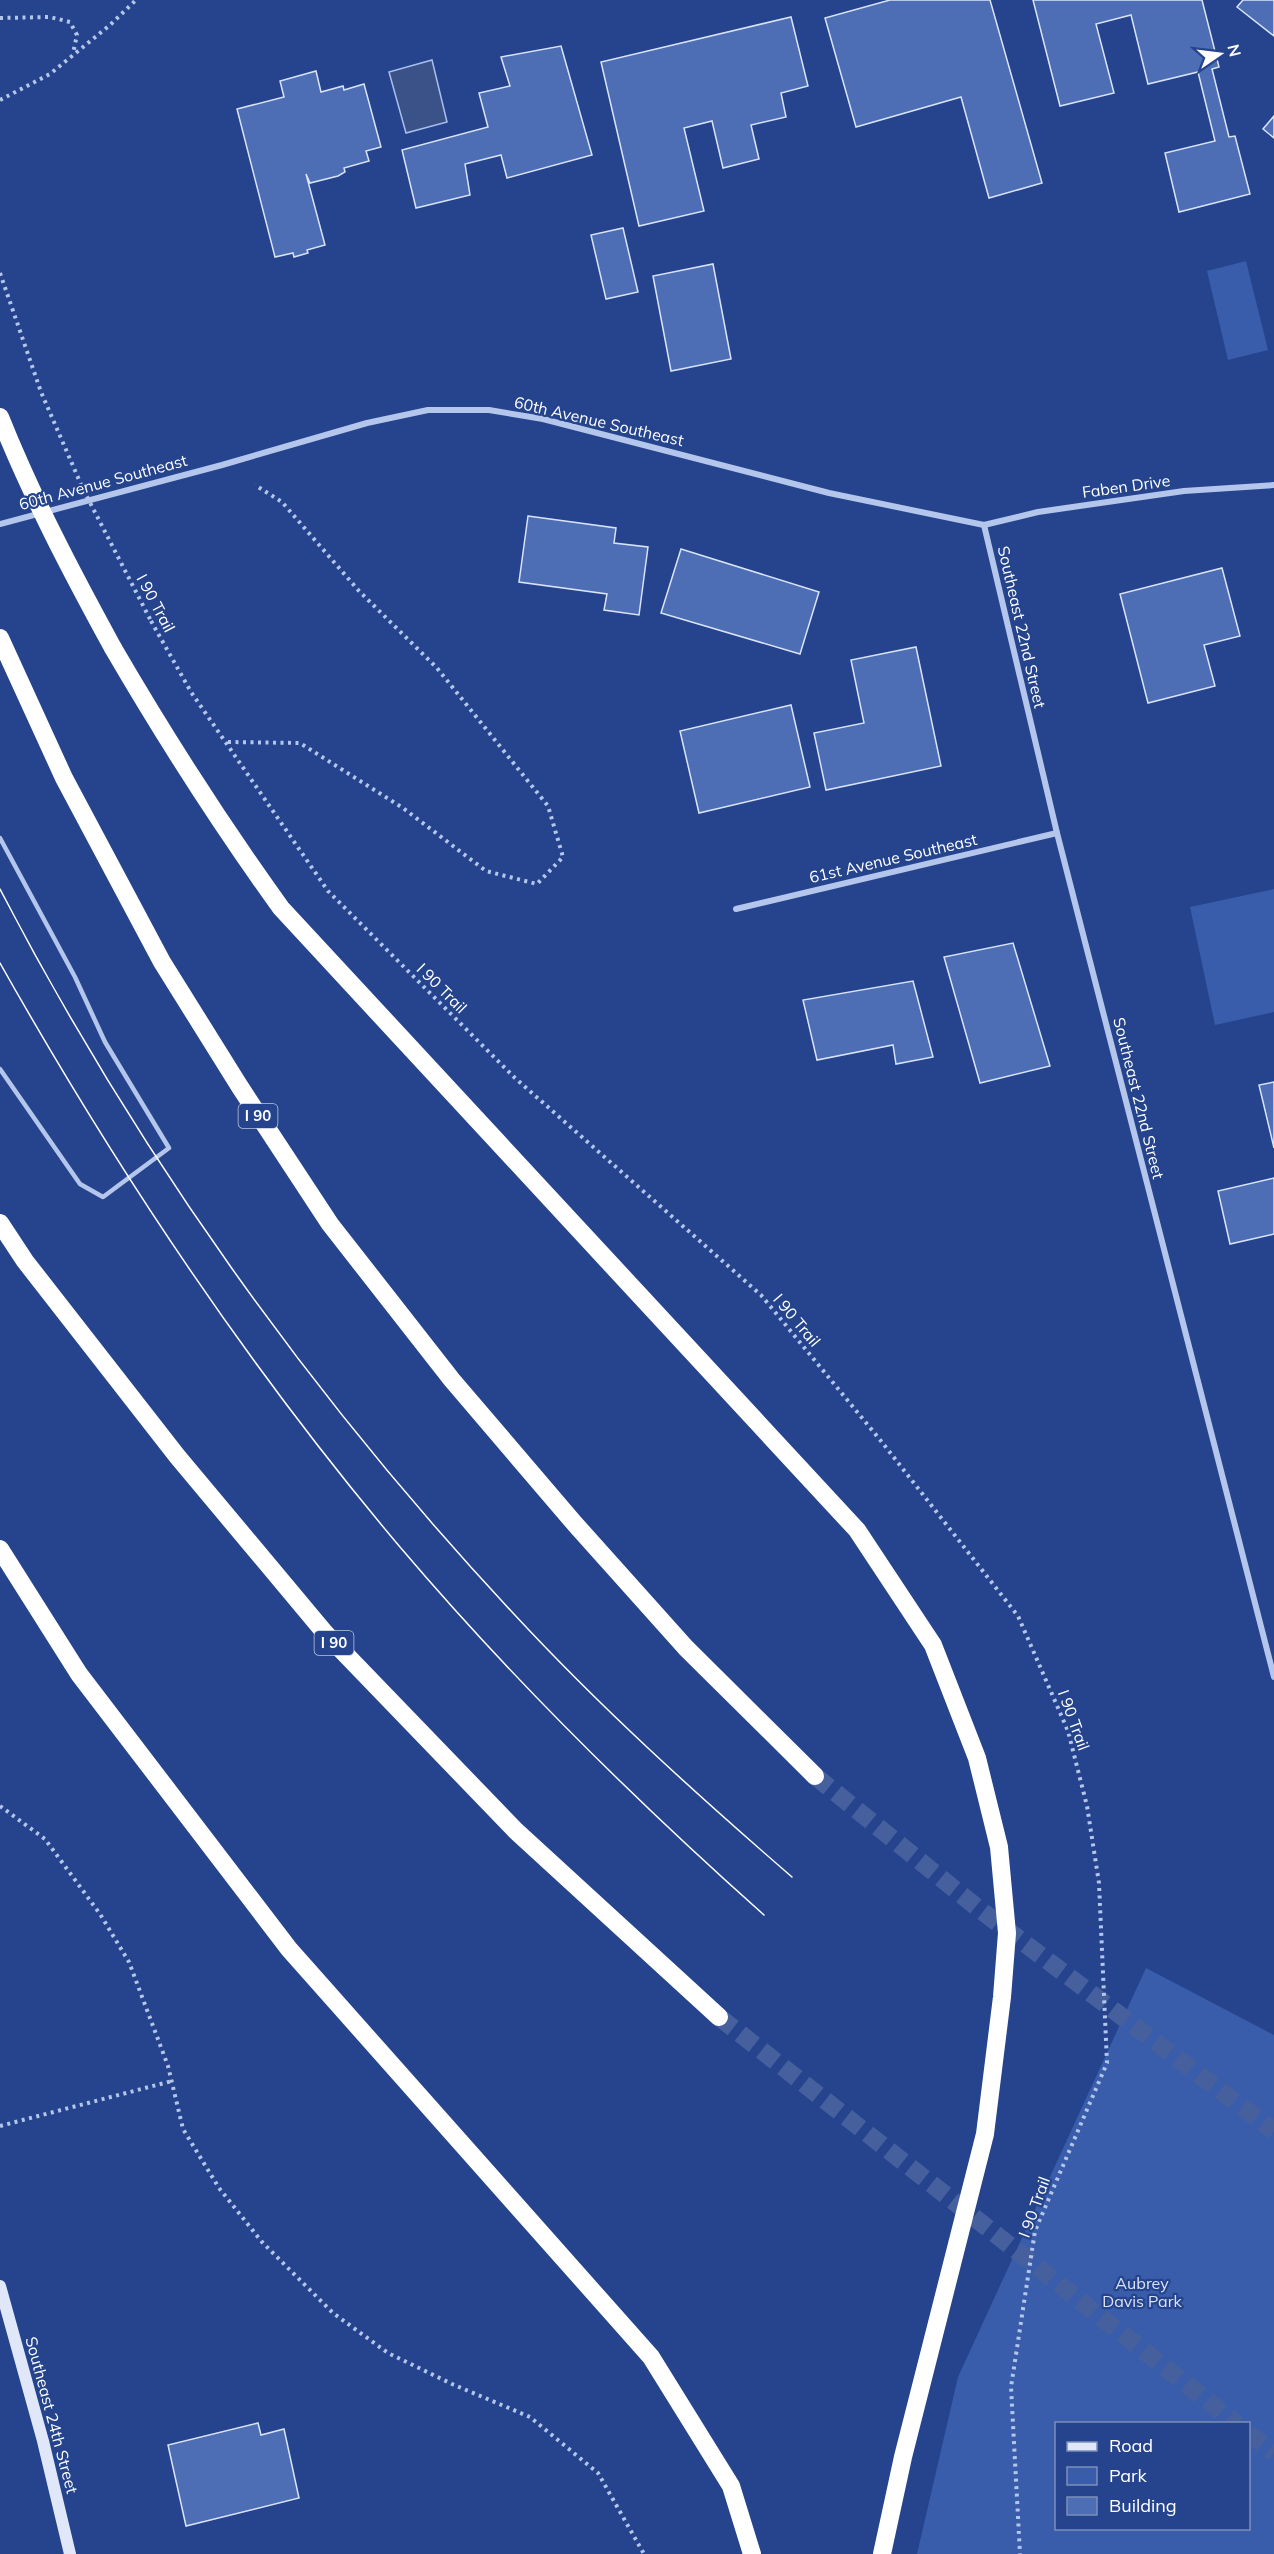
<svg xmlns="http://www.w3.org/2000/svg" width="1274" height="2554" viewBox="0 0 1274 2554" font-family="Mulish,sans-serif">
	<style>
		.green { fill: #395daa; fill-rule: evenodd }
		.water { fill: #3b5288; stroke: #a8bfec; stroke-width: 1.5 }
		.building { fill: #4d6eb4; stroke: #d9e3f8; stroke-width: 1.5 }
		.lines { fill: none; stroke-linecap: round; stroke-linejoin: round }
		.highway-tunnel { stroke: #46609e; stroke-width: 18; stroke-dasharray: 18 9; stroke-linecap: butt }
		.path { stroke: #b4c6eb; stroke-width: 4; stroke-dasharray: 3 4.5; stroke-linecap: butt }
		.lane { stroke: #b4c6eb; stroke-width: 4.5 }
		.street { stroke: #b4c6eb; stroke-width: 6 }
		.secondary { stroke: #dfe7f9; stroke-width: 12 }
		.highway { stroke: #fff; stroke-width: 18 }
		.tram { stroke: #fff; stroke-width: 1.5 }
		.path-bridge { stroke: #b4c6eb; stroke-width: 4; stroke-dasharray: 3 4.5; stroke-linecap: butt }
		.highway-bridge { stroke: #fff; stroke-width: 18 }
		.labels { text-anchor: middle; stroke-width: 4.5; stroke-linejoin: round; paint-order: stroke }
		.shield { fill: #25448d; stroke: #bec7dd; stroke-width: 1.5 }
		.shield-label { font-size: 15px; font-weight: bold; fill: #fff }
		.street-label { font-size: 16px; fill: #fff; stroke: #25448d }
		.park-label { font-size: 16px; fill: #d9e3f8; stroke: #25448d }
	</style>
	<rect width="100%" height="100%" fill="#25448d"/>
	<!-- green -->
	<g class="green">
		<polygon points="1246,261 1268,350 1228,360 1207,271"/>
		<polygon points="1274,889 1274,1012 1215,1025 1190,907"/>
		<path d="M1146,1968L1274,2035V2554H917L958,2377ZM1056,2424H1248V2528H1056Z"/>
	</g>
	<!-- water -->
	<polygon class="water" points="432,60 447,122 406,133 389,72"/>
	<!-- building -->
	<g class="building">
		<polygon points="890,0 990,0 1042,183 989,198 961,97 856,127 825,18"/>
		<polygon points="1033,0 1202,0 1219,67 1212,69 1229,137 1235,136 1250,194 1179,212 1165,153 1215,141 1198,72 1148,84 1131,15 1096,24 1114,93 1060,106"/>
		<polygon points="1243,0 1274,0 1274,36 1237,7"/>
		<polygon points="791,17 808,86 781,93 786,117 751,125 759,159 723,168 712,121 684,128 704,211 639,226 601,62"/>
		<polygon points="561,46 592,155 507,178 501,155 465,164 470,195 416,208 402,150 488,127 479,93 510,86 501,57"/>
		<polygon points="316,71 321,92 343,86 344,90 364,84 381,147 366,151 369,161 344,168 345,172 338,176 310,183 306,174 325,245 307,250 308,253 294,257 293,253 275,257 237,109 284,97 280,81"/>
		<polygon points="1274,116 1274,138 1263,129"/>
		<polygon points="623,228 638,292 606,299 591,235"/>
		<polygon points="713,264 731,359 671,371 653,276"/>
		<polygon points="528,516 616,528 614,543 648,547 639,615 604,610 607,594 519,582"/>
		<polygon points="681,549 819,592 800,654 661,613"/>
		<polygon points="1222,568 1240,636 1204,645 1215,686 1148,703 1120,594"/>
		<polygon points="916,647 941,766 826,790 814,733 864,723 851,660"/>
		<polygon points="791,705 810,787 699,813 680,731"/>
		<polygon points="1013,943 1050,1066 980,1083 944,957"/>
		<polygon points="913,981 933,1057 896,1064 893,1045 817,1060 803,1000"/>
		<polygon points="1274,1082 1274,1148 1259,1085"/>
		<polygon points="1274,1178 1274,1234 1230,1244 1218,1191"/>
		<polygon points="258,2423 261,2435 284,2429 299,2498 186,2526 168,2445"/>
	</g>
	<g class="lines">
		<!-- highway-tunnel -->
		<g class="highway-tunnel">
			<polyline points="815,1776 979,1909 1274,2131"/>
			<polyline points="719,2017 1237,2424"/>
			<polyline points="1248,2433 1274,2453"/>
		</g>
		<!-- path -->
		<g class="path">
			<polyline points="0,18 50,17 70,22 77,35 73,53"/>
			<polyline points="0,100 50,74 110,25 136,0"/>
			<polyline points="151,621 191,692 328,891 515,1078 761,1295 881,1441 1018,1616 1068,1731 1087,1806 1099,1883 1107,2063 1035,2231 1011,2387 1020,2554"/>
			<polyline points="228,742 300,743 403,808 486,871 537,884 563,857 548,806 437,668 359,591 282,502 255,485"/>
			<polyline points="0,1806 45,1839 100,1914 129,1962 168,2066 183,2129 219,2188 262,2242 333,2313 388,2353 452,2384 530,2417 598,2473 644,2554"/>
			<polyline points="0,2126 172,2081"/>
		</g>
		<!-- lane -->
		<polyline class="lane" points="0,838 75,977 105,1042 169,1148 103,1197 80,1184 0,1069"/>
		<!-- street -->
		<g class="street">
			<polyline points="0,524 222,465 367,423 428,410 489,410 543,419 829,493 984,525 1038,512 1184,491 1274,485"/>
			<polyline points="984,525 1057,833 1274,1677"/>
			<polyline points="736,909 1057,833"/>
		</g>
		<!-- secondary -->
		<polyline class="secondary" points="0,2286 43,2441 70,2554"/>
		<!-- highway -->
		<g class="highway">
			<polyline points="0,638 64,778 162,962 240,1087 330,1224 452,1380 575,1524 686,1648 815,1776"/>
			<path d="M113,648C166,739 219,822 281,908L857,1530L933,1645L977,1758L999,1847L1007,1933L1002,1997L985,2134L903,2457L882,2554"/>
			<polyline points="0,1223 25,1261 177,1456 325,1633 516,1831 719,2017"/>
			<polyline points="0,1549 79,1674 289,1949 651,2357 731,2486 752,2554"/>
		</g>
		<!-- tram -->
		<g class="tram">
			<path d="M0,889C136,1151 311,1397 513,1613C600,1707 695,1793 792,1877"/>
			<path d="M0,963C116,1169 248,1367 400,1547C512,1679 635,1800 764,1915"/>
		</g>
		<!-- path-bridge -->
		<polyline class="path-bridge" points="0,273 41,392 83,489 151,621"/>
		<!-- highway-bridge -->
		<path class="highway-bridge" d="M0,417C32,497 72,573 113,648"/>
	</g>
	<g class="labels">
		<!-- shield labels -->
		<g class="shield">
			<rect x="238.5" y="1104" width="39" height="24" rx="4.5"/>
			<rect x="314.5" y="1631" width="39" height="24" rx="4.5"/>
		</g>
		<g class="shield-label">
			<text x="258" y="1121">I 90</text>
			<text x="334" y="1648">I 90</text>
		</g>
		<!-- street labels -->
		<g class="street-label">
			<text transform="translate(599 421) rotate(13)" y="6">60th Avenue Southeast</text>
			<text transform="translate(103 482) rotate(-15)" y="6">60th Avenue Southeast</text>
			<text transform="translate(1126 486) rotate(-8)" y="6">Faben Drive</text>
			<text transform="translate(156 603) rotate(62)" y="6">I 90 Trail</text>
			<text transform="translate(1022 627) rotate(77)" y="6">Southeast 22nd Street</text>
			<text transform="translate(893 858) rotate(-13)" y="6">61st Avenue Southeast</text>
			<text transform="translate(442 988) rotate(45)" y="6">I 90 Trail</text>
			<text transform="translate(1139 1098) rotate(76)" y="6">Southeast 22nd Street</text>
			<text transform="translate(797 1320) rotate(50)" y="6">I 90 Trail</text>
			<text transform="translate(1074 1720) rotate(70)" y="6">I 90 Trail</text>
			<text transform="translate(1034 2207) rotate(-70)" y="6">I 90 Trail</text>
			<text transform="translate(52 2415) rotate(75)" y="6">Southeast 24th Street</text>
		</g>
		<!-- park labels -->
		<g class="park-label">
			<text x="1142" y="2289">Aubrey<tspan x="1142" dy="18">Davis Park</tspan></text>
		</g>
	</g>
	<!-- legend -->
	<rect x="1055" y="2422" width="195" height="108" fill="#25448d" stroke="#7c8fbb" stroke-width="1.5"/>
	<rect x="1067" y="2442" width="30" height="9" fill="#dfe7f9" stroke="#7c8fbb" stroke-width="1.5"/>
	<text x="1109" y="2452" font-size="18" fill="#ffffff">Road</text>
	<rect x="1067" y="2467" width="30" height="18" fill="#395daa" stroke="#7c8fbb" stroke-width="1.5"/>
	<text x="1109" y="2482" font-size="18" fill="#ffffff">Park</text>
	<rect x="1067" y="2497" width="30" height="18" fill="#4d6eb4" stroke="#7c8fbb" stroke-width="1.5"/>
	<text x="1109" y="2512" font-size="18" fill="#ffffff">Building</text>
	<!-- north arrow -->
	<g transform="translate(1220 54) rotate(76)" stroke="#25448d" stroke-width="4.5" paint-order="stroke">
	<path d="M0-4.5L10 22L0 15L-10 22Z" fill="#ffffff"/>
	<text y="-9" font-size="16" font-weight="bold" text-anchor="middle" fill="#ffffff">N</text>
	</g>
</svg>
